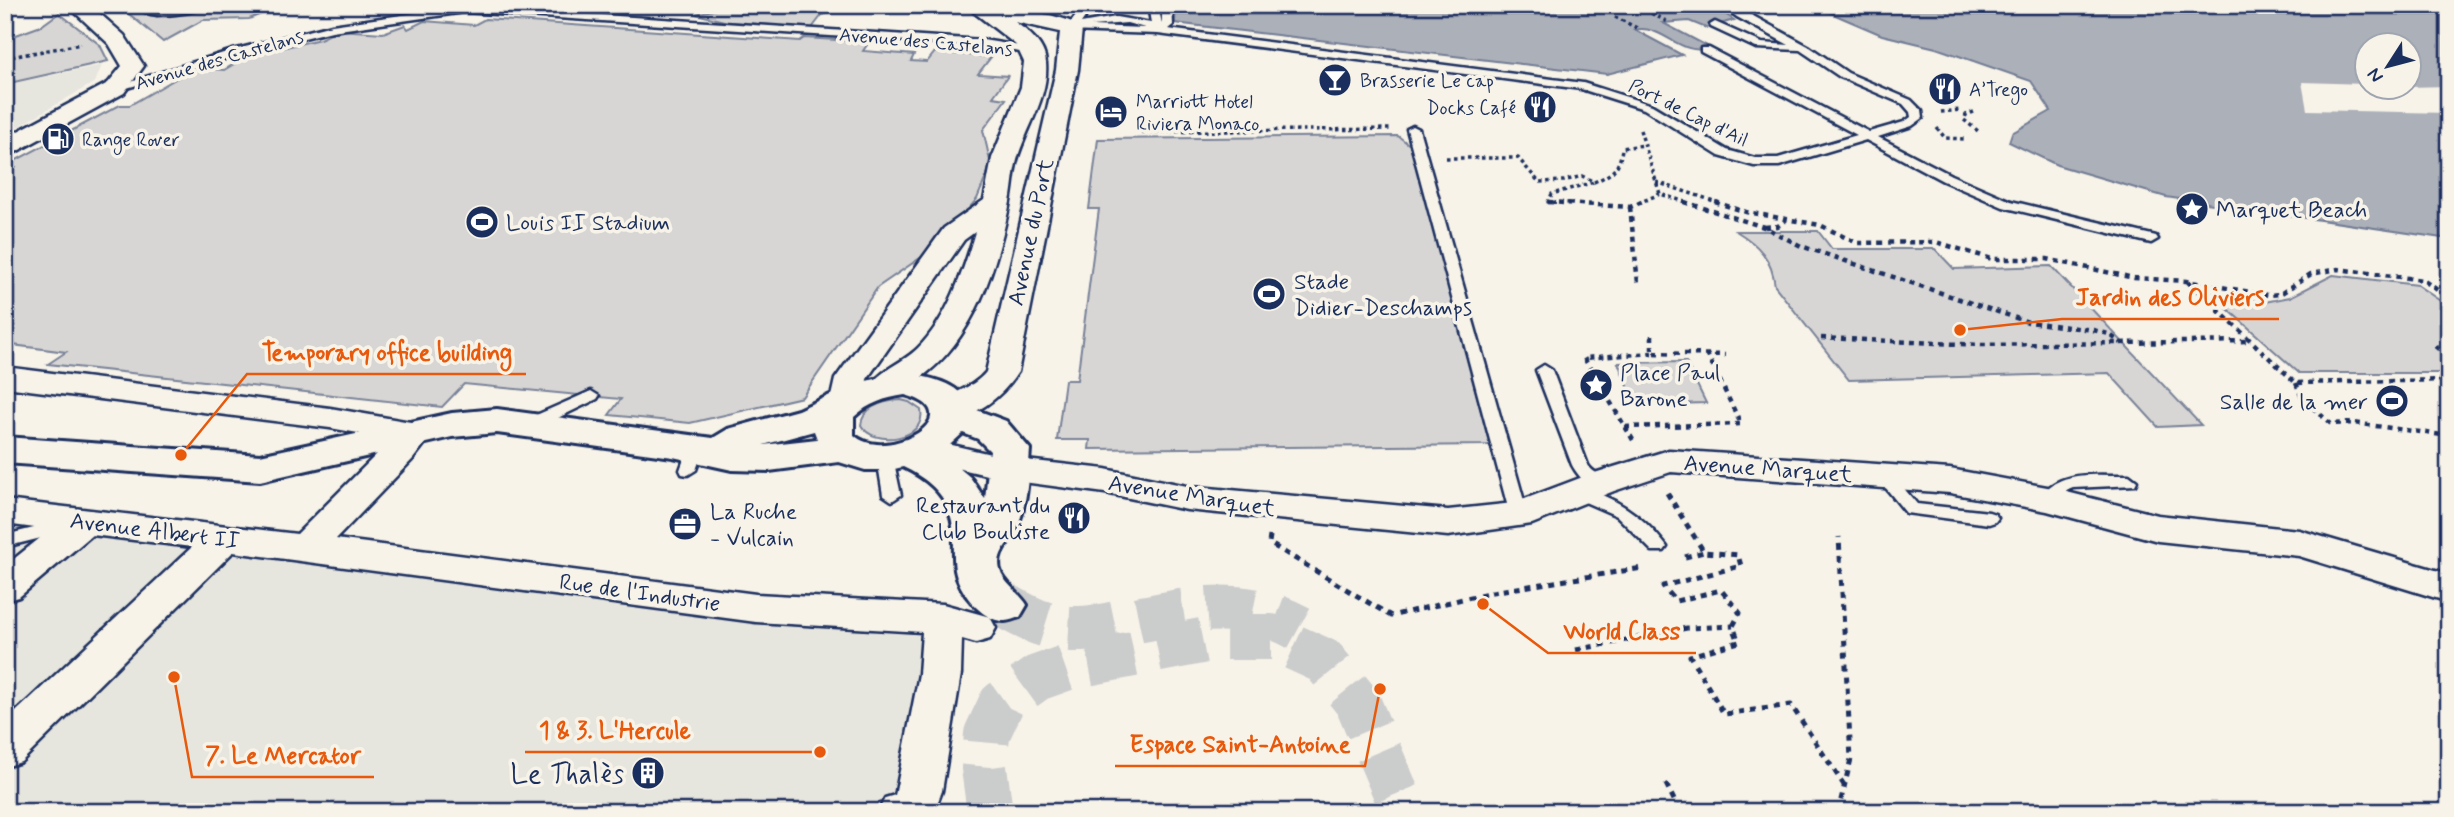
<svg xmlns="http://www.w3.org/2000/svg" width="2454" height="817" viewBox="0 0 2454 817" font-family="Mynerve,sans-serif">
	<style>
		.built { fill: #e6e5de }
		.green { fill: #d7d6d4; stroke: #798299; stroke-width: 2 }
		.water { fill: #acb0b9; stroke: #727c95; stroke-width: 2; fill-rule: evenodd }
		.pier { fill: #f7f3e8 }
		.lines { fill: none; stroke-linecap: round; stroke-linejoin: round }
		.secondary-tunnel { stroke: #cbcccc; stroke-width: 46; stroke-dasharray: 46 24; stroke-linecap: butt }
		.lane-casing { stroke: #1b2f5e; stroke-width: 5 }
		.street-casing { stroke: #1b2f5e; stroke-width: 5 }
		.secondary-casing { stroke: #1b2f5e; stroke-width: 6 }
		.path-far2 { stroke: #1b2f5e; stroke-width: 3.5; stroke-dasharray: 3.5 3.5; stroke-linecap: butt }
		.path-far1 { stroke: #1b2f5e; stroke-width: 4.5; stroke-dasharray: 5 5; stroke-linecap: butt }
		.path { stroke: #1b2f5e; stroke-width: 5; stroke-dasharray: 6 6; stroke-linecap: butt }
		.lane { fill: #f7f3e8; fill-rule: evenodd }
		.street { fill: #f7f3e8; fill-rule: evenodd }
		.secondary { fill: #f7f3e8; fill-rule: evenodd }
		.labels { text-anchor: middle; stroke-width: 7; stroke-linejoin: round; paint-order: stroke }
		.far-street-label { font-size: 19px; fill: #1b2f5e; stroke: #f7f3e8 }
		.far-poi-label { font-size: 19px; fill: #1b2f5e; stroke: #f7f3e8; text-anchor: start }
		.poi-label { font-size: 23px; fill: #1b2f5e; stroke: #f7f3e8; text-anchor: start }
		.street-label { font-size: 23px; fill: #1b2f5e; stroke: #f7f3e8 }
		.near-poi-label { font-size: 28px; fill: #1b2f5e; stroke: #f7f3e8; text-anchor: end }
		.leader { fill: none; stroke: #e8590c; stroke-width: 2.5 }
		.callout-dot { fill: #e8590c; stroke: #f7f3e8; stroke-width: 2.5 }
		.callout-label { font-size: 24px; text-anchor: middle; font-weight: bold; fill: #e8590c; stroke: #f7f3e8; stroke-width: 7; stroke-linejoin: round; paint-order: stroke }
	</style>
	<rect width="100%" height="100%" fill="#f7f3e8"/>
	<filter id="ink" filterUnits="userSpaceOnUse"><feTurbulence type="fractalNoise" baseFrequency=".0143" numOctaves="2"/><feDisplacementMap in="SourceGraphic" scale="14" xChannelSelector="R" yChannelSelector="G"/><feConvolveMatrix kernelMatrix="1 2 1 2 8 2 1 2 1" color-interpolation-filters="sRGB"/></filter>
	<g filter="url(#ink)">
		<!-- built -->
		<g class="built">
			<polygon points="102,65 95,82 5,134 5,85"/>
			<polygon points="5,525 951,630 896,812 5,812"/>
		</g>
		<!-- green -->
		<g class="green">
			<polygon points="222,5 284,5 249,19 203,20 163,42 123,9 137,6 157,17"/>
			<polygon points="733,5 849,5 851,7 822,15 812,28 728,22 696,14"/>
			<polygon points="59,13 100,45 108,61 5,84 5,39 41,26"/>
			<polygon points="485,19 800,41 804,38 869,42 863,51 914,55 911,61 927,62 935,52 991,57 978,74 1008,76 993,97 1006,99 983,130 991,165 977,199 936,247 878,287 802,397 690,423 609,415 621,399 464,384 442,407 48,364 66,352 5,344 5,338 12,334 5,333 5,174 15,168 5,166 120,105 130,105 196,67 224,70 259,49 273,50 320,39 339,30 383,33 405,25 408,29 424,21 474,25"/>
			<polygon points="1398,136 1411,146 1490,445 1089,449 1090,440 1057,440 1065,380 1077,380 1099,209 1089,209 1098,139"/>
			<path d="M1818,231L1832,249H1935L1954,269L2051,266L2201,425L2158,427L2109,373L1849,380L1775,286C1772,259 1759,245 1736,231Z"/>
			<polygon points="2333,275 2417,285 2449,307 2449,373 2299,373 2210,293 2265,302 2290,297"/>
			<polygon points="1686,362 1706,403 1636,405 1618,363"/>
			<path d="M901,400L909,402L921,410C927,440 873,448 861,425C863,406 884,401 901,400Z"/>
		</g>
		<!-- water -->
		<g class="water">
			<path d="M1176,5H1712L1734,20L1706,28L1689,21L1663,23L1709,47C1683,59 1661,23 1635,30L1682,55L1607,74L1175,23Z"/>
			<path d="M1812,5H2449V239L2166,197L2057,165L2009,142L2012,133L2051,111L2031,81L1936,48L1882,35ZM2366,46H2408V88H2366Z"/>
		</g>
		<!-- pier -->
		<polygon class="pier" points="2302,82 2366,84 2366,88 2449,86 2449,113 2307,110"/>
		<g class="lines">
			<!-- secondary-tunnel -->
			<g class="secondary-tunnel">
				<path d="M1004,605C1026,618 1048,629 1074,629C1092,630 1110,625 1127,622C1188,610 1241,596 1299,628"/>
				<polyline points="990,812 984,768 987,734 1001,704 1037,678 1071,666 1222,637 1271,637 1324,661 1358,703 1404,812"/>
			</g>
			<defs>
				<g id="lane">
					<polygon points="105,5 122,5 87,16 82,13"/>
					<path d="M190,5H209C196,13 156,19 143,11L148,8Z"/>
					<path d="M1084,5H1094L1081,23L1116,17L1151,23L1148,5H1158L1162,24V5H1172L1173,25L1168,29L1583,83L1652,105L1727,150L1755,158H1778L1857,135L1701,52V48H1709L1869,132L1904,122L1911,117L1910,112L1903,104L1840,77L1800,50L1756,48L1711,27L1710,25L1715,22L1762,43L1789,45L1737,17L1721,5H1733L1810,47L1848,73L1911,100L1922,111L1923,118L1912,126L1878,137L1951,175L2011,201L2156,236L2158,239L2151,243L2003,207L1943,181L1866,140L1779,166H1754L1719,156L1644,109L1581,89L1158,34L1067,31L1066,29ZM1127,23L1145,28L1091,26Z"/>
					<polygon points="465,6 983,40 1032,48 1037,51 1032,54 983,46 465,12 332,31 241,54 120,90 111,88 233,50 332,25"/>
					<polygon points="1413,126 1419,129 1528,515 1525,519 1513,519 1510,515 1407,129"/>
					<path d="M1544,365L1552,370L1588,465C1593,474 1604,475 1609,483L1607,487C1591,491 1579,478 1572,465L1536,370Z"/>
					<polygon points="591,391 599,396 597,399 537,428 525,428 523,424 525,420"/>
					<polygon points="696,443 704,448 696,470 688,475 682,474 680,470 688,448"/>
					<polygon points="885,453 893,458 901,495 892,501 883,495 877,458"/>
					<polygon points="1885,472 1891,473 1917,504 1989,512 1995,514 1998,518 1995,522 1989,524 1906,513 1877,477"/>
					<path d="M2129,475L2137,481L2135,485L2073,488C2062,491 2058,502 2047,505L2038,499C2059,468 2096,476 2129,475Z"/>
					<path d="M1577,486C1614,497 1640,513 1664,543L1667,547L1664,551H1652L1617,516L1571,496L1569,492L1571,488Z"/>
					<polygon points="71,519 77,521 80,525 77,529 5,547 5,535"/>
				</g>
				<g id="street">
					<polygon points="67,5 90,5 124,35 144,66 124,93 14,153 5,155 5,138 108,83 122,66 109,44"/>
					<path d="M990,5C1009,9 1071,14 1082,29L1078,70L1018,372C1002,397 971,424 939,416L934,409C945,393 972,390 986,372L1056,70L1060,32L1015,22C1029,32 1045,45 1046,63C1049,97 1026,128 1017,160C1013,174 1013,188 1010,202C997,265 975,340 919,379C904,389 894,396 876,392L871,385C882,369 904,362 918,348C948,318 963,272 975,232L964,240L867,379L864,401L859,408L847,411L835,408L830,401L835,379L840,372L944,228L984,200L992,158L1021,87L1024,62L1016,45L971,10L974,6Z"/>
					<polygon points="5,367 330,408 428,425 433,433 413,459 336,539 756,594 943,604 990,617 996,628 990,639 976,643 962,639 961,674 942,791 934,812 878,812 885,798 895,795 896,791 919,674 922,632 756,622 233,552 21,762 5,767 5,722 192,547 92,535 19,597 5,601 5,566 50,530 5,524 5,500 297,534 392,439 330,428 5,387"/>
					<polygon points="922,438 1008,458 1105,469 1187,486 1448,510 1514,503 1588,475 1669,450 1950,469 2047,487 2158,515 2299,530 2449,574 2449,602 2299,556 2158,541 2047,511 1950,493 1671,472 1614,491 1532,524 1448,536 1187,510 1105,493 1008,480 910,457 905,449 910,441"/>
				</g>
				<path id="secondary" d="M905,373C928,378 960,381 969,407L1006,421L1030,449C1028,476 1028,500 1018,525C1012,541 995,553 1000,570C1003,583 1020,593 1027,605L1020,617C1016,618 1009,621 1005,621C982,622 958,590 955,570C952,549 957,531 949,511C942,490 922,476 903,467L890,470H865L839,462L769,471L732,470L673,457L497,433L452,437L260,481L5,463V437L260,455L452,413L497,409L713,438L728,429L798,410L856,383ZM905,395C975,413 886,465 854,435V417C869,403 885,398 905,395ZM814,431L817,439L763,445ZM963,433L978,439L990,451L985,499L970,477L941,453Z"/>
			</defs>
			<!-- lane casing -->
			<use href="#lane" class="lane-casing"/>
			<!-- street casing -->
			<use href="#street" class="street-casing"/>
			<!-- secondary casing -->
			<use href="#secondary" class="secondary-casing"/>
			<!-- path-far2 -->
			<g class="path-far2">
				<polyline points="227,10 247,5"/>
				<polyline points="1645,10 1668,22"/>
				<polyline points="1615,17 1639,29"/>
				<polyline points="5,58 81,44"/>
				<polyline points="1941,112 1961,110"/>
				<polyline points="1974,112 1966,115 1964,120 1978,131"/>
				<polyline points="1937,128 1945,138 1964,139"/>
				<polyline points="1640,130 1660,194 1689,203"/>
				<polyline points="1141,132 1391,129"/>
				<path d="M1446,158H1518L1539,182L1564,181L1582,176L1594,182C1612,174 1620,169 1622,148L1644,145"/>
				<polyline points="1656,182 1720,203"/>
				<polyline points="1570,203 1548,202 1552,194 1594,182"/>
				<polyline points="1638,203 1660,194"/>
			</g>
			<!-- path-far1 -->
			<g class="path-far1">
				<polyline points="1548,202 1630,207 1642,202"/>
				<polyline points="1684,202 1764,227 1801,246 2028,322 2093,330 2109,334 2121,343"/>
				<polyline points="1715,202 1746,212 1820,225 1857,243 1936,242 1992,259 2047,259 2134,278 2186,281 2268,295 2280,294 2311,274 2338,269 2423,280 2449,298"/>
				<polyline points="1630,207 1638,283"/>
				<polyline points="1765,227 1778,226 1786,220"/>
				<polyline points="2188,282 2296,383 2449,380"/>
				<polyline points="1652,335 1652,353 1725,355"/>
				<polyline points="1821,338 1982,345 2251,341"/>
				<polyline points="2435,346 2449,358"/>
				<polyline points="2296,383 2302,398 2331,424 2354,423 2449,436"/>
				<polyline points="1625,427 1741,424 1707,354"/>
				<polyline points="1633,440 1584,358 1652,353"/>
			</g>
			<!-- path -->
			<g class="path">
				<polyline points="1667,493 1704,552 1738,555 1741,566 1663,586 1676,601 1721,590 1740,613 1733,626 1739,642 1690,656 1724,714 1791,705 1844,785"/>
				<polyline points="1270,536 1269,543 1391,616 1492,592 1642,568"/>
				<polyline points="1685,557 1704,552"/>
				<polyline points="1576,650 1687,628 1733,626"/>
				<polyline points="1666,784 1680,812"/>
				<polyline points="1838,812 1851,759 1839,537"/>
			</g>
			<!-- lane -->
			<use href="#lane" class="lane"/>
			<!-- street -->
			<use href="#street" class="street"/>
			<!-- secondary -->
			<use href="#secondary" class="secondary"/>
		</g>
	</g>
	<!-- icons -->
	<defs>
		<symbol id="bar-disc" viewBox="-11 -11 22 22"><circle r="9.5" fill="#1b2f5e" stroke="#f7f3e8"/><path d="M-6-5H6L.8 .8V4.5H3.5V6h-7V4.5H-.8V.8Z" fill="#fff"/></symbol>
		<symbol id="restaurant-disc" viewBox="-11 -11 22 22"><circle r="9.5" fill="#1b2f5e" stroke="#f7f3e8"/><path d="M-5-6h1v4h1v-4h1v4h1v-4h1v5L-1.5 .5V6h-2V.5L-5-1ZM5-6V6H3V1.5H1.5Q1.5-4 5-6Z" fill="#fff"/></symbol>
		<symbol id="hotel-disc" viewBox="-11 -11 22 22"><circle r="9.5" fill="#1b2f5e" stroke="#f7f3e8"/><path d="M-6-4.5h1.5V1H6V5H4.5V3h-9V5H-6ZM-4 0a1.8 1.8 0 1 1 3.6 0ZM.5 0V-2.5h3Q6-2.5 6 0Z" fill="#fff"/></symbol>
		<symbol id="fuel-disc" viewBox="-11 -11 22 22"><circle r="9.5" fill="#1b2f5e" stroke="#f7f3e8"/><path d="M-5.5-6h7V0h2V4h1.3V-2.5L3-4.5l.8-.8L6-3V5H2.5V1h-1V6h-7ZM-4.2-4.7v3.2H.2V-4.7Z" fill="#fff"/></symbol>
		<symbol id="sight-disc" viewBox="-11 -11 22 22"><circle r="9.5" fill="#1b2f5e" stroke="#f7f3e8"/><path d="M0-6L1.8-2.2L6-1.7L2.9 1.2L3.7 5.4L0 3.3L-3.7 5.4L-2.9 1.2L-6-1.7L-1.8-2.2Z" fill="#fff"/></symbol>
		<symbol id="stadium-disc" viewBox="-11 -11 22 22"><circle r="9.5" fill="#1b2f5e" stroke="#f7f3e8"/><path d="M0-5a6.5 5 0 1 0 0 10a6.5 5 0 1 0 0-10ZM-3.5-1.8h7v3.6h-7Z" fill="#fff"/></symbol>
		<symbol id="office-disc" viewBox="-11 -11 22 22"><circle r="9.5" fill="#1b2f5e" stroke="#f7f3e8"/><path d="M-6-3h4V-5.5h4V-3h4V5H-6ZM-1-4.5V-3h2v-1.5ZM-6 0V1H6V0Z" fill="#fff"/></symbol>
		<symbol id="building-disc" viewBox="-11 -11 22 22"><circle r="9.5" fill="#1b2f5e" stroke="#f7f3e8"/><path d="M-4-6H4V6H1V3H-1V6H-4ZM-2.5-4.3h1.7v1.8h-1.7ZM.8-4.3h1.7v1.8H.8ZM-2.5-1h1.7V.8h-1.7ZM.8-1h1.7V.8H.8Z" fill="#fff"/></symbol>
	</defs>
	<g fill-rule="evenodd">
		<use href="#bar-disc" x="1316" y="61" width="38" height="38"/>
		<use href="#restaurant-disc" x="1926" y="70" width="38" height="38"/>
		<use href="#restaurant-disc" x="1521" y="88" width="38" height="38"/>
		<use href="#hotel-disc" x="1092" y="93" width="38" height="38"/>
		<use href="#fuel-disc" x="39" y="120" width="38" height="38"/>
		<use href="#sight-disc" x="2173" y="190" width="38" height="38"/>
		<use href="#stadium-disc" x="463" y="203" width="38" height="38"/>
		<use href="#stadium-disc" x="1250" y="275" width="38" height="38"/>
		<use href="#sight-disc" x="1577" y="366" width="38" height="38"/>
		<use href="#stadium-disc" x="2373" y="382" width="38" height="38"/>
		<use href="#restaurant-disc" x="1055" y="499" width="38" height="38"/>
		<use href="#office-disc" x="666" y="505" width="38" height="38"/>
		<use href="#building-disc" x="629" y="754" width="38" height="38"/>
	</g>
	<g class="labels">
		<!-- far-street labels -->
		<g class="far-street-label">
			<text transform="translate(926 41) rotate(5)" y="7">Avenue des Castelans</text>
			<text transform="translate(219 59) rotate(-16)" y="7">Avenue des Castelans</text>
			<text transform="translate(1689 112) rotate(26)" y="7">Port de Cap d'Ail</text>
		</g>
		<!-- far-poi labels -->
		<g class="far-poi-label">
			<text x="1360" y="87">Brasserie Le cap</text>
			<text x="1969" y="96">A’Trego</text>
			<text x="1136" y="108">Marriott Hotel<tspan x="1136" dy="22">Riviera Monaco</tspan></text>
			<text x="1516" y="114" text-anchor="end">Docks Café</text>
			<text x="82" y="146">Range Rover</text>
		</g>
		<!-- poi labels -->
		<g class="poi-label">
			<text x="2216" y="217">Marquet Beach</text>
			<text x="506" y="230">Louis II Stadium</text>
			<text x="1294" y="289">Stade<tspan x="1294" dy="26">Didier-Deschamps</tspan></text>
			<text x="1620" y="380">Place Paul<tspan x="1620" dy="26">Barone</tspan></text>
			<text x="2368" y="409" text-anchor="end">Salle de la mer</text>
			<text x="1050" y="513" text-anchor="end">Restaurant du<tspan x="1050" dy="26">Club Bouliste</tspan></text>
			<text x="710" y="519">La Ruche<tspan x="710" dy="26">- Vulcain</tspan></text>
		</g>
		<!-- street labels -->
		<g class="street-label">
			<text transform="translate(1030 232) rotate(-78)" y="8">Avenue du Port</text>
			<text transform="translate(1768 468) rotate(4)" y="8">Avenue Marquet</text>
			<text transform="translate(1192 495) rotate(9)" y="8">Avenue Marquet</text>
			<text transform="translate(155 530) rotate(7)" y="8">Avenue Albert II</text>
			<text transform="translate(640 592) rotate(8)" y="8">Rue de l'Industrie</text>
		</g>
		<!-- near-poi labels -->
		<g class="near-poi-label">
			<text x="624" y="783">Le Thalès</text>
		</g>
	</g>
	<!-- callouts -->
	<path class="leader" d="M1960 330L2062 319H2279M181 455L247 374H526M1483 604L1548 653H1696M820 752L705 752H525M1380 689L1365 766H1115M174 677L192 777H374"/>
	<g class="callout-dot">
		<circle cx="1960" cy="330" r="7"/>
		<circle cx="181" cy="455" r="7"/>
		<circle cx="1483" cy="604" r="7"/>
		<circle cx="820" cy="752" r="7"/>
		<circle cx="1380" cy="689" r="7"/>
		<circle cx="174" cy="677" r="7"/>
	</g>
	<g class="callout-label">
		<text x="2170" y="305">Jardin des Oliviers</text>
		<text x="387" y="360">Temporary office building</text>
		<text x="1622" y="639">World Class</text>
		<text x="615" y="738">1 &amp; 3. L'Hercule</text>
		<text x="1240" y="752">Espace Saint-Antoine</text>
		<text x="283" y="763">7. Le Mercator</text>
	</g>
	<!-- margin -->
	<rect width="2454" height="817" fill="none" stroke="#f7f3e8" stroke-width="28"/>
	<rect x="14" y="14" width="2426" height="789" fill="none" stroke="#1b2f5e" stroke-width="2.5" filter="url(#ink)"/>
	<!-- north arrow -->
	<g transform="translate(2388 66) rotate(234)"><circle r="33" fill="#f7f3e8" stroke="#9fa5b1" stroke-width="2"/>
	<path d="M0-5L12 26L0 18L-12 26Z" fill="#1b2f5e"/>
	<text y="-10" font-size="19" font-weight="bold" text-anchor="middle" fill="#1b2f5e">N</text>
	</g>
</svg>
